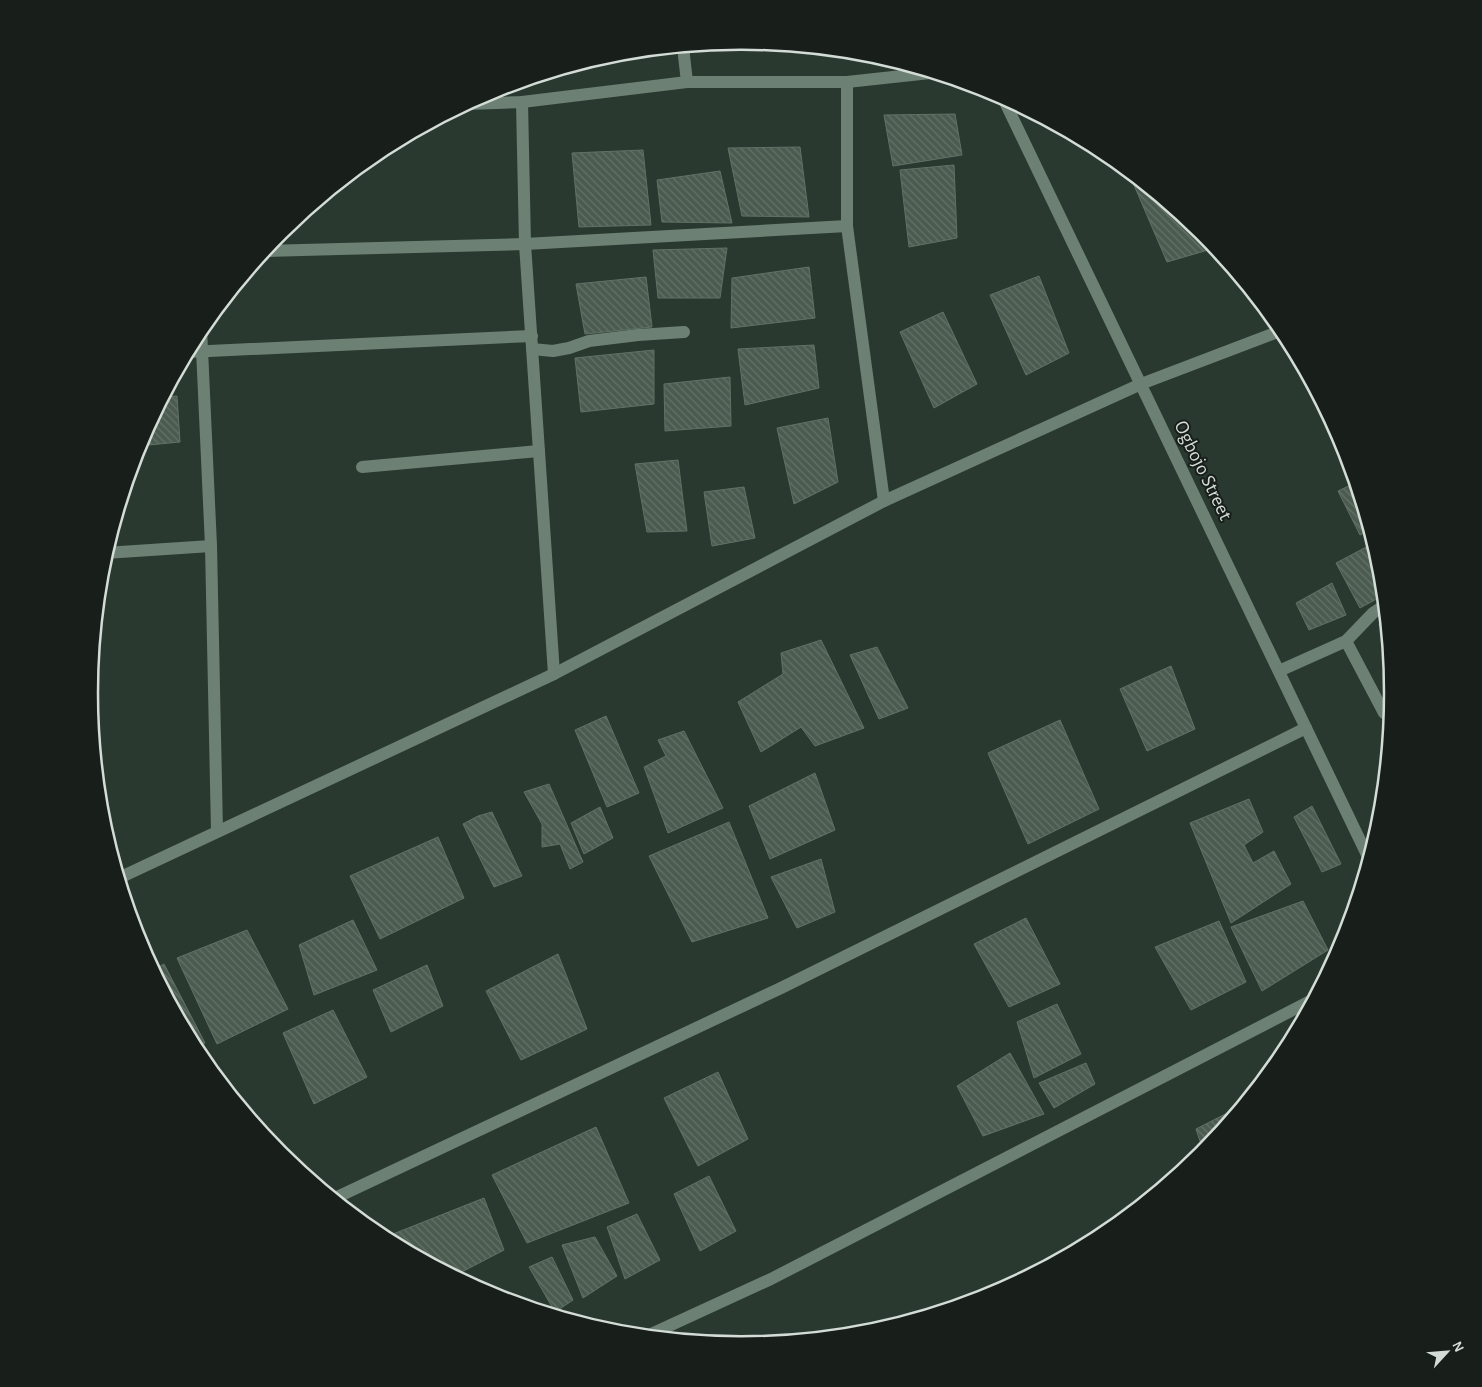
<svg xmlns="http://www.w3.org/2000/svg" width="1482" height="1387" viewBox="0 0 1482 1387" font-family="'Alegreya Sans',sans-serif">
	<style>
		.building { fill: url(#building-back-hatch); stroke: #607166 }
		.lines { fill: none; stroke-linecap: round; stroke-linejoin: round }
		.minor { stroke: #6c8173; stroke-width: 12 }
		.labels { text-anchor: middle; stroke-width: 4; stroke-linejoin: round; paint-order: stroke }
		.street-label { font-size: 20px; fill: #d3dcd6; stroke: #181e1a }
		.rim { fill: none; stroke: #d3dcd6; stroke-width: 2.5 }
	</style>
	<defs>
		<pattern id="building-back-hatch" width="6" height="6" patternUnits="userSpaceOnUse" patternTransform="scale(1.25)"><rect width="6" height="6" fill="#4b5b50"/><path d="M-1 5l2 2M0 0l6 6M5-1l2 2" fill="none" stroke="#647268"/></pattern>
	</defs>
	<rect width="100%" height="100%" fill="#2a3930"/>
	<!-- building -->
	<g class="building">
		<polygon points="955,114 962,155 893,166 884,115"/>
		<polygon points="800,147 809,217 742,216 728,148"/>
		<polygon points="643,150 651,225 579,227 572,153"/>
		<polygon points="954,165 957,238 909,247 900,170"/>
		<polygon points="720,171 732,223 662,222 657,180"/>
		<polygon points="1128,171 1202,232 1215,248 1167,262"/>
		<polygon points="727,248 720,298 658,298 653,250"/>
		<polygon points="809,267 815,318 731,328 732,278"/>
		<polygon points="1039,276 1069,353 1026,375 990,295"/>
		<polygon points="646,277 652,327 585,334 576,284"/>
		<polygon points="943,312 977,384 934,408 900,332"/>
		<polygon points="814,345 819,388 745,405 738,349"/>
		<polygon points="654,350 654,404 581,412 575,358"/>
		<polygon points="730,377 731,426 665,431 664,384"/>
		<polygon points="177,396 180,442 138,446 164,397"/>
		<polygon points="828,418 838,482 794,504 777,428"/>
		<polygon points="678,460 687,531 647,532 635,464"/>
		<polygon points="1355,483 1370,530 1360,535 1338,491"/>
		<polygon points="744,487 755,538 712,546 704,492"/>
		<polygon points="1374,543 1381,567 1384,595 1360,608 1336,563"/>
		<polygon points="1332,583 1346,615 1309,630 1296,603"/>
		<polygon points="1386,621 1389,651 1379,624"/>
		<polygon points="821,640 864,728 815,746 801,727 761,752 738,702 783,674 781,653"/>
		<polygon points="877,647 908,708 879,719 850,655"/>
		<polygon points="1390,659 1393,689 1384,664"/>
		<polygon points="1171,666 1195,729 1147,751 1120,689"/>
		<polygon points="606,716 639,793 607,807 575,730"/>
		<polygon points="1060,720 1099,809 1028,844 988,753"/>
		<polygon points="684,731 723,808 668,833 644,767 666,756 658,740"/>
		<polygon points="815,773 835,830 770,859 749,806"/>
		<polygon points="549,784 583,862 570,869 560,844 542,847 542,824 524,792"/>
		<polygon points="1249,799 1263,832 1244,845 1253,863 1274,851 1291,884 1231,923 1190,823"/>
		<polygon points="1312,806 1341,864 1322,872 1294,817"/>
		<polygon points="600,807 613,838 584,854 571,823"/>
		<polygon points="492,812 522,876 494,887 463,824 478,816"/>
		<polygon points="729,822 768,918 692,942 649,856"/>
		<polygon points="438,837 464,898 380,939 350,876"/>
		<polygon points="821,859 835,912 797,928 771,877"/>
		<polygon points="1303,901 1328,950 1262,991 1231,927"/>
		<polygon points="1026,918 1060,984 1009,1007 974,944"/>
		<polygon points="353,920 377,970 314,995 299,945"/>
		<polygon points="1219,921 1246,982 1191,1010 1155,947"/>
		<polygon points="247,930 288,1009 217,1044 177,958"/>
		<polygon points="558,954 587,1029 521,1060 486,991"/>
		<polygon points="164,964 205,1043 195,1048 153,970"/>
		<polygon points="427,965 443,1006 391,1032 373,990"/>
		<polygon points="1057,1004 1081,1054 1034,1078 1017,1022"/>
		<polygon points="333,1010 367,1077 314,1104 283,1033"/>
		<polygon points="1010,1053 1044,1114 983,1136 957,1086"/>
		<polygon points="1086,1063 1095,1084 1054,1108 1039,1083"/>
		<polygon points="718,1072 748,1139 698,1166 664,1098"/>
		<polygon points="1243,1105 1204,1153 1196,1129"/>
		<polygon points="596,1127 629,1203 527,1243 492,1175"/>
		<polygon points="709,1176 736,1231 700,1251 674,1194"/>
		<polygon points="484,1198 504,1250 454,1276 391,1243 388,1236"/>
		<polygon points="637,1214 660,1260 625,1279 607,1227"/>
		<polygon points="595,1237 617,1276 583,1298 562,1245"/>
		<polygon points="552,1257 573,1300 555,1312 529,1267"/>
	</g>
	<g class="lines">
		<!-- minor -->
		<g class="minor">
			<polyline points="683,47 687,82"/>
			<polyline points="847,82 847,226 884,501"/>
			<polyline points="1003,98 1369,859"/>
			<polyline points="522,102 525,244 554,674"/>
			<polyline points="467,104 522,102 687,82 847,82 930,73"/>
			<polyline points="265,251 525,244 847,226"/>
			<polyline points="201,328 211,546 217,831"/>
			<polyline points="532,349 553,351 569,348 589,341 638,335 684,332"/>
			<polyline points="188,352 532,336"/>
			<polyline points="362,467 539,451"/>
			<polyline points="105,553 211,546"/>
			<polyline points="1346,641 1384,713"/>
			<polyline points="1279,671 1346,641 1373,613 1385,605"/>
			<polyline points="119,878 554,674 884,501 1141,384 1283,330"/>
			<polyline points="333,1199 781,988 1306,728"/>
			<polyline points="647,1336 771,1279 1314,999"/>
		</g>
	</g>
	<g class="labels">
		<!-- street labels -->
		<g class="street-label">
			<text transform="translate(1204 470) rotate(64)" y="7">Ogbojo Street</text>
		</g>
	</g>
	<!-- crop -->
	<path d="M0 0H1482V1387H0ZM98 693a643 643 0 1 1 1286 0a643 643 0 1 1-1286 0Z" fill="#181e1a" fill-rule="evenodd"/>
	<path class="rim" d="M98 693a643 643 0 1 1 1286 0a643 643 0 1 1-1286 0Z"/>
	<!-- north arrow -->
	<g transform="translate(1447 1352) rotate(64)" stroke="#181e1a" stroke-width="4" paint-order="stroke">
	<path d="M0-4L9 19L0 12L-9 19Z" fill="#d3dcd6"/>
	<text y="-8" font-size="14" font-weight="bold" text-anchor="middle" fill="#d3dcd6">N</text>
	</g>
</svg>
